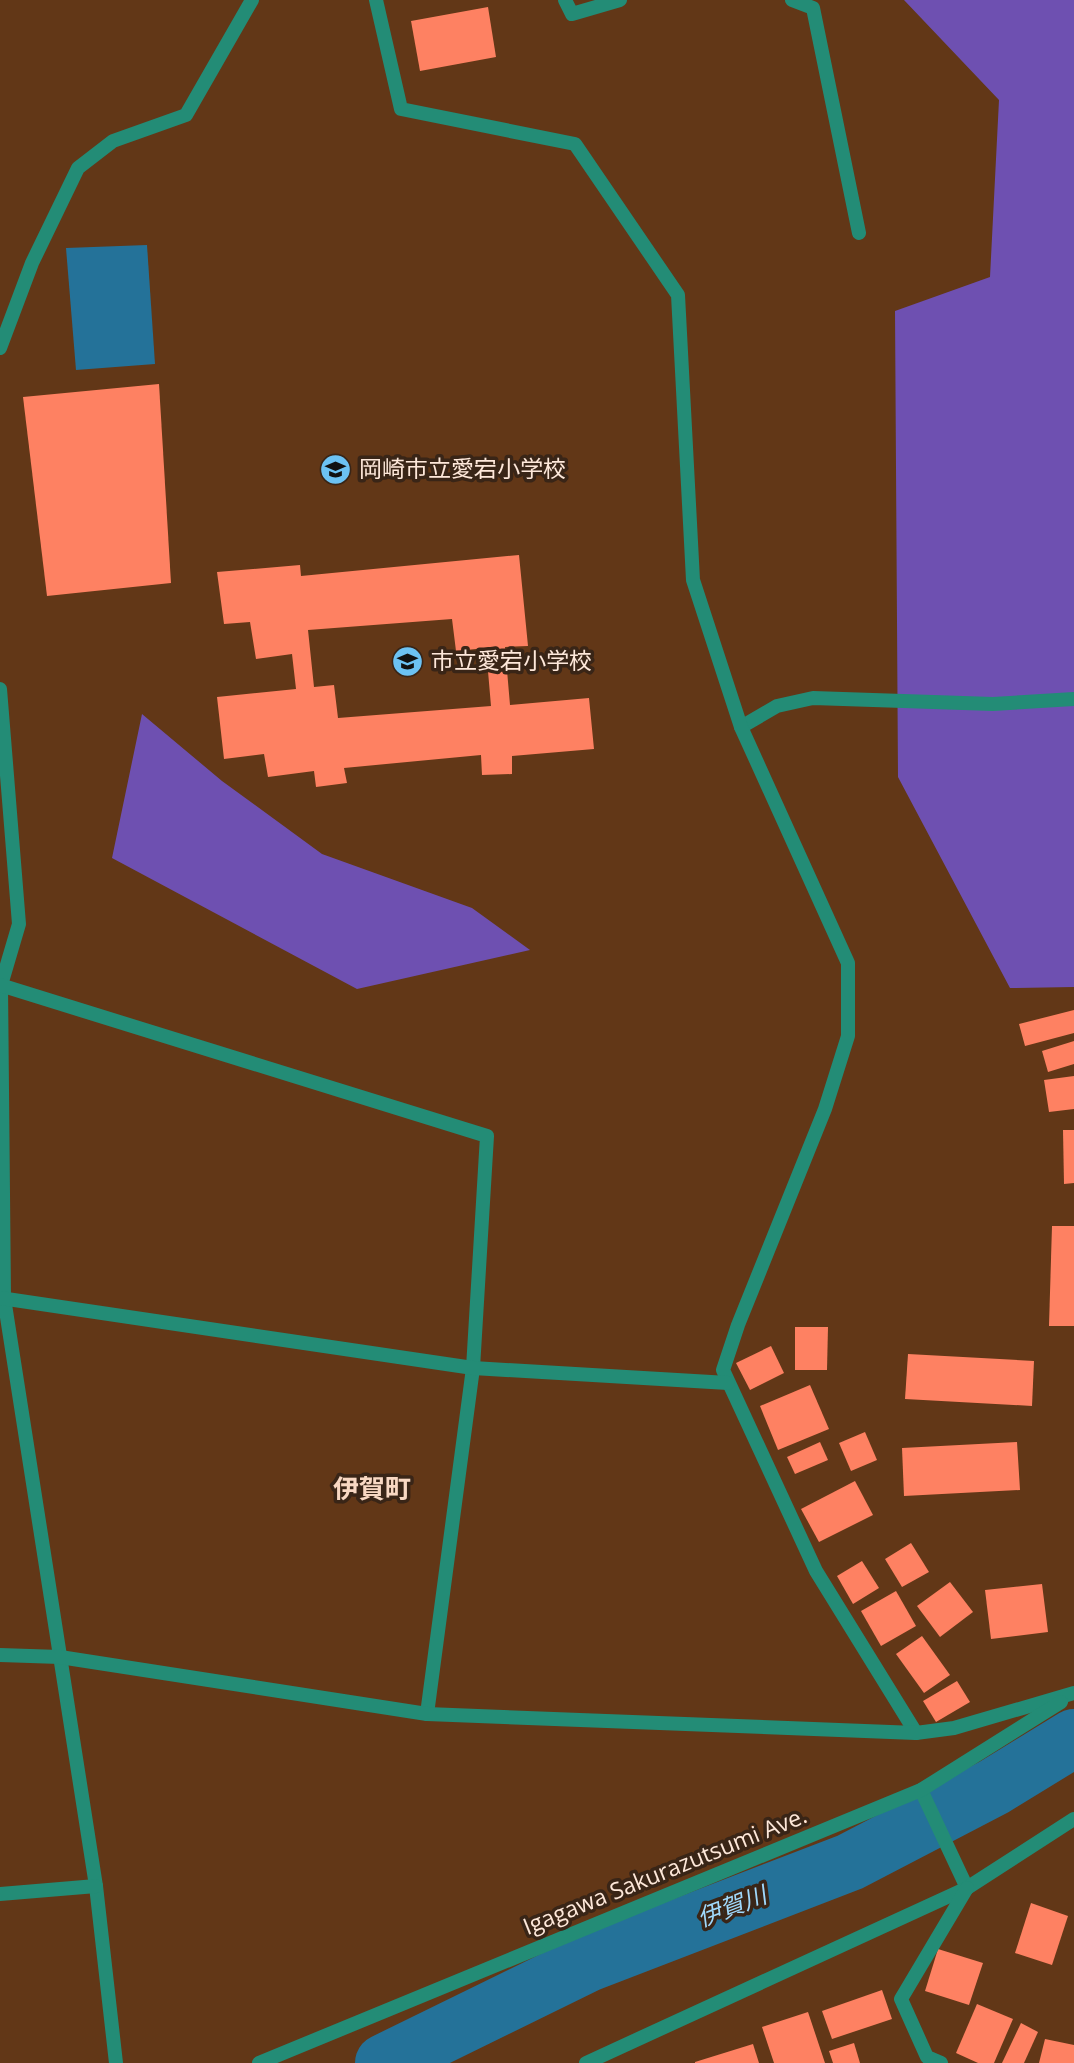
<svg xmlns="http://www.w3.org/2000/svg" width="1074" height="2063" viewBox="0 0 1074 2063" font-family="'Open Sans','Noto Sans JP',sans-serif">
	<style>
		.green { fill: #6e50b1 }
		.water { fill: #247299 }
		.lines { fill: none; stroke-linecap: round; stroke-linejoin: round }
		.river { stroke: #247299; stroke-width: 58 }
		.building { fill: #fe8162; fill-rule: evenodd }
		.lane { stroke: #238c76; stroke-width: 14 }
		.street { stroke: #238c76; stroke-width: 14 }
		.labels { text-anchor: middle; stroke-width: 7; stroke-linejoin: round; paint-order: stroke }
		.poi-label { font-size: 23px; fill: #fee8da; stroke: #392517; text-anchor: start }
		.street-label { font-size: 23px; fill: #fee8da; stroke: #392517 }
		.water-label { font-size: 24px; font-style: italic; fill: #a0d9fc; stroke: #392517 }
		.quarter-label { font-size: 26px; font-weight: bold; fill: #f8d8c3; stroke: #392517 }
	</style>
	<rect width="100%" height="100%" fill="#623717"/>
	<!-- green -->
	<g class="green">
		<polygon points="904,0 1074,0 1074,987 1010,988 898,777 895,311 990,277 999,100"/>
		<polygon points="142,714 222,781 322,854 472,908 530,950 357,989 112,858"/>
	</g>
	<!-- water -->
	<polygon class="water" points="147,245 155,364 76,370 66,248"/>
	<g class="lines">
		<!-- river -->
		<polyline class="river" points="384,2063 588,1963 850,1862 994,1787 1074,1738"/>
	</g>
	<!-- building -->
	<g class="building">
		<polygon points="488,7 496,57 420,71 411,21"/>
		<polygon points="159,384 171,583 47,596 23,397"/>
		<path d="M519,555L528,646L505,647L510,705L589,698L594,749L512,756V774L482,775L481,755L344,768L347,783L316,787L314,771L268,777L264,754L224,759L217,697L296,689L292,654L256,659L250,622L224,624L217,572L300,565L301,576ZM452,619L456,651L486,648L491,706L338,718L334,685L314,687L308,630Z"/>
		<polygon points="1074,1010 1074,1033 1025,1046 1019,1024"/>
		<polygon points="1074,1041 1074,1064 1048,1072 1042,1051"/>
		<polygon points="1074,1076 1074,1109 1049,1112 1044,1080"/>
		<polygon points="1063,1130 1074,1130 1074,1183 1064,1184"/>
		<polygon points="1052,1226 1074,1226 1074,1326 1049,1326"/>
		<polygon points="795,1327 828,1327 827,1370 795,1370"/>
		<polygon points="771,1346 784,1373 750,1390 736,1363"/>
		<polygon points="908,1354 1034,1361 1032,1406 905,1399"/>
		<polygon points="810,1385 829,1429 778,1450 760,1406"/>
		<polygon points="865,1432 877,1460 851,1471 839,1443"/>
		<polygon points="820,1442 828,1460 795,1474 787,1457"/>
		<polygon points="1017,1442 1020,1490 904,1496 902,1448"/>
		<polygon points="855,1481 873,1515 819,1542 801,1509"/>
		<polygon points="911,1543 929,1572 902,1587 885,1559"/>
		<polygon points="862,1561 879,1588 853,1604 837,1576"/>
		<polygon points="950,1582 973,1612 940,1637 917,1606"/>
		<polygon points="1042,1584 1048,1632 991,1639 985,1590"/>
		<polygon points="896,1591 916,1626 881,1646 861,1611"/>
		<polygon points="922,1636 950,1675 924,1693 896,1654"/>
		<polygon points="957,1681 970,1702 936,1722 923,1701"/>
		<polygon points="1031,1903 1068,1916 1052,1965 1015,1953"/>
		<polygon points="938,1949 983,1963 969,2005 925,1991"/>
		<polygon points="882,1990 892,2019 832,2039 822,2011"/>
		<polygon points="977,2004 1013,2019 994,2063 978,2063 956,2053"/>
		<polygon points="808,2012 825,2063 774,2063 762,2027"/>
		<polygon points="1021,2023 1038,2032 1024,2063 1002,2063"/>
		<polygon points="1045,2039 1074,2045 1074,2063 1039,2063"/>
		<polygon points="854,2043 860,2063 833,2063 829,2051"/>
		<polygon points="753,2044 759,2063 695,2063 695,2062"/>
	</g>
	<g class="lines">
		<!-- lane -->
		<polyline class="lane" points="741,727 777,706 813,698 993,704 1074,699"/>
		<!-- street -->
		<g class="street">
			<polyline points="376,0 401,109 575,144 678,295 693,580 741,727 848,963 848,1036 825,1109 738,1325 723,1370 816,1571 916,1733"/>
			<polyline points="565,0 572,14 620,0"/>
			<polyline points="792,0 813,8 859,233"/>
			<polyline points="0,348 32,263 78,168 113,141 186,115 252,0"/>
			<polyline points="0,689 19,924 1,985 4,1298 96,1886 116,2063"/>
			<polyline points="0,985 487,1136 473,1368 427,1714"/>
			<polyline points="0,1298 473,1368 728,1383"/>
			<polyline points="0,1655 60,1657 427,1714 916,1733 954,1728 1074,1693"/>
			<polyline points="921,1790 967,1888"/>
			<polyline points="0,1894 96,1886"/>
			<polyline points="259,2063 921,1790 1061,1702"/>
			<polyline points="586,2063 967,1888 1074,1819"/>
			<polyline points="941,2063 927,2057 901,1999 967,1888"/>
		</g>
	</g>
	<!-- icons -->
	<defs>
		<symbol id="school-disc" viewBox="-11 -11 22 22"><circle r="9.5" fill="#6cc2f3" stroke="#392517"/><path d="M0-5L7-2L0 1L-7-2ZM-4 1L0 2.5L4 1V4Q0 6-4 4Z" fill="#111"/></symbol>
	</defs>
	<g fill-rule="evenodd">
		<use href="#school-disc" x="318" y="452" width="35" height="35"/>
		<use href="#school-disc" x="390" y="644" width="35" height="35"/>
	</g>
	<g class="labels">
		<!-- poi labels -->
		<g class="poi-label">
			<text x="359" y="477">岡崎市立愛宕小学校</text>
			<text x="431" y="669">市立愛宕小学校</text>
		</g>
		<!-- street labels -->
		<g class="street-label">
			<text transform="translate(665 1871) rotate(-22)" y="8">Igagawa Sakurazutsumi Ave.</text>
		</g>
		<!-- water labels -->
		<g class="water-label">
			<text transform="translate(732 1907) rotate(-21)" y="8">伊賀川</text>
		</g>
		<!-- quarter labels -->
		<g class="quarter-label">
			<text x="372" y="1498">伊賀町</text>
		</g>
	</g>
</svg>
